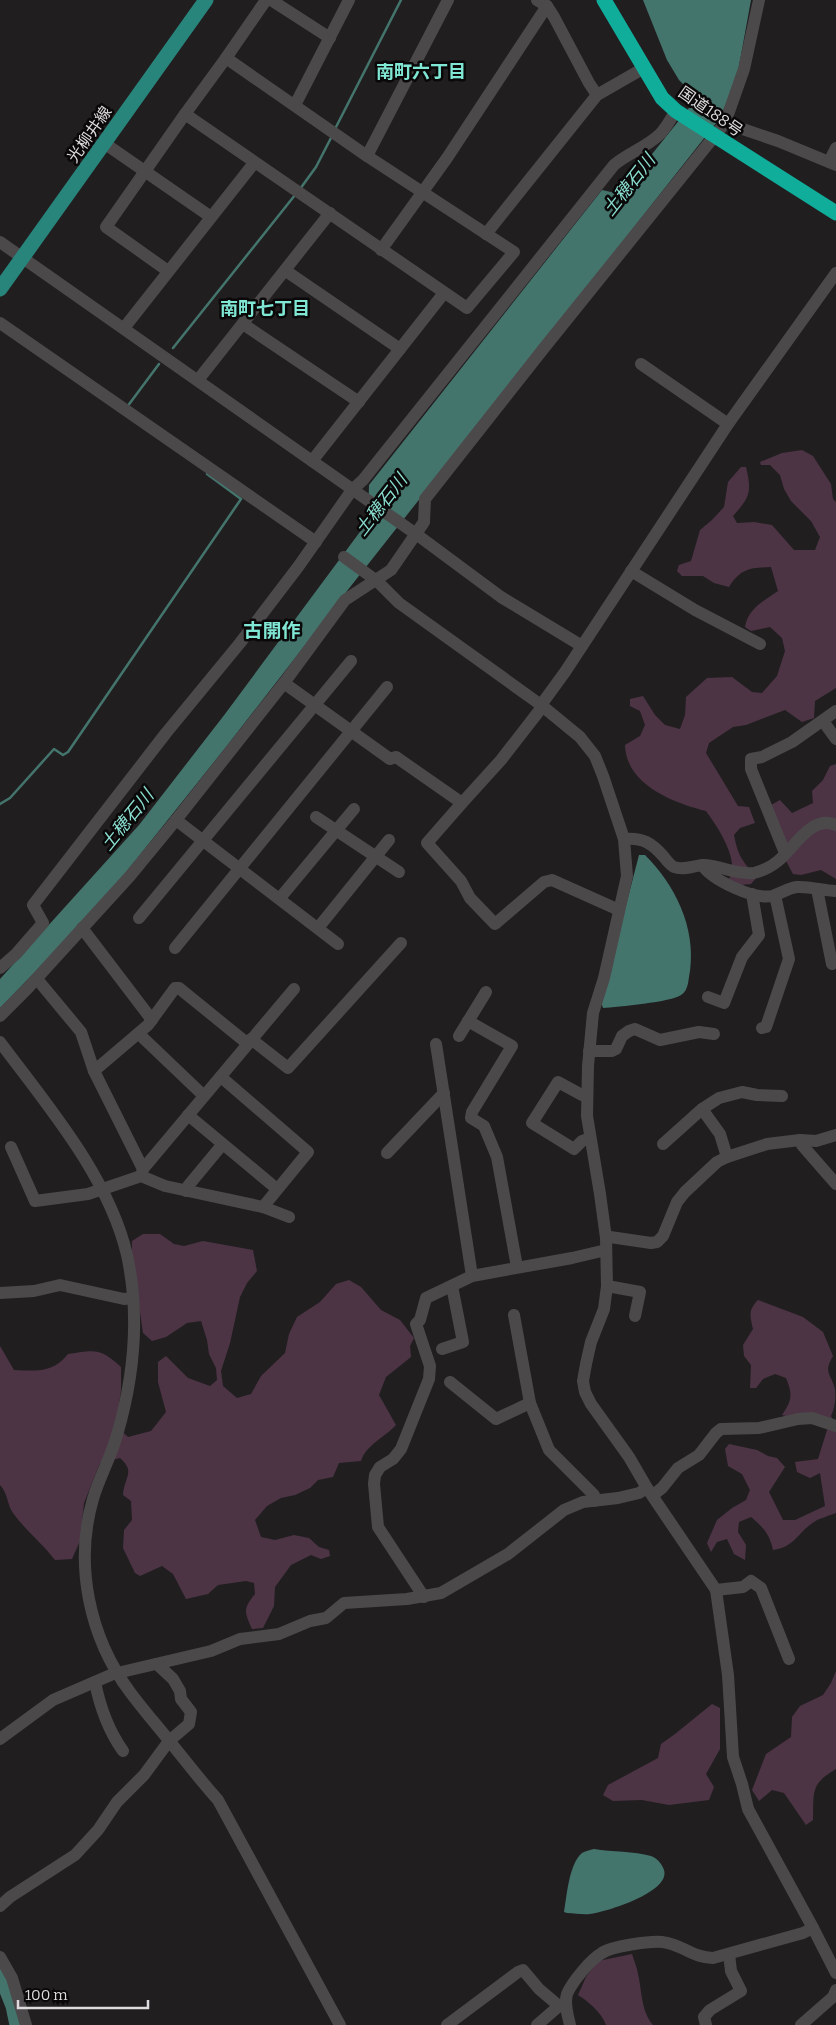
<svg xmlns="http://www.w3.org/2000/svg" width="836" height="2025" viewBox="0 0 836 2025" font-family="Bitter,'Noto Sans JP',serif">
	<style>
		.green { fill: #4c3445 }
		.water { fill: #44756d }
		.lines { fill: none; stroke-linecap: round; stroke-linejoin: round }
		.stream { stroke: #44756d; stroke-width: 2.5 }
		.river { stroke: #44756d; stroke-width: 15 }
		.minor { stroke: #4c494b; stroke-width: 12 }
		.major { stroke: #28857b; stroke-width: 15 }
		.highway { stroke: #10ad9b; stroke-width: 15 }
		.labels { text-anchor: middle; stroke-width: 5; stroke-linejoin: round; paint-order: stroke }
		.street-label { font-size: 16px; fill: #dedbdd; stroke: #0a0809 }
		.neighbourhood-label { font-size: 18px; font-weight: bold; fill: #80e7d5; stroke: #0a0809 }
		.water-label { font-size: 18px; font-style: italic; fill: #89decf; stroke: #0a0809 }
		.quarter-label { font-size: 19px; font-weight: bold; fill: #80e7d5; stroke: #0a0809 }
	</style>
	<rect width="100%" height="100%" fill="#211e20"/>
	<!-- green -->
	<g class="green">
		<path d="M802,450L813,456L831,484L833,499L836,502V688L815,701L814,718L802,722L785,710L746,725L733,727L709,743L706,753L738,806L749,807L755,823L740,828L734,835C738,856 742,861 757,877L751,884L740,885L729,879C741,861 717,826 706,811C674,803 626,785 625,745L640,736L645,725L640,711L630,706V699L643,696L655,715L665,725L680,729L685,715L686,697L707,678L732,677L752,692L762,693L777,676L785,651L782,638L770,627L751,631L745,627C748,608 764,601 778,591L771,567C751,568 741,568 729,587L714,583L703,576H682L677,571L679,565L691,561L700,530L712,520L724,507L728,482L741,467H746C752,492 750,497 733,516L737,523L754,522L772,525L794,550H815L820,537L811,521L791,501L784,489L780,475L770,465H761L760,462L782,453Z"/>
		<polygon points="836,764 836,879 821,870 801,875 793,874 785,859 771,805 780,800 792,813 813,803 812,791 823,780 830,766"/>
		<path d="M143,1234H160L174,1244L184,1246L203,1241L253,1250L257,1271L247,1283L240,1297L230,1343L221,1371L223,1386L237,1398L251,1394L261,1376L285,1353L289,1334L297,1317L320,1302L336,1284L349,1280L361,1287L381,1310L400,1320L414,1338L410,1346L411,1357L386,1377L379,1395L396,1425C385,1437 366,1445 361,1461L339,1463L333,1477L318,1480L310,1488L295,1495L281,1498L267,1506L255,1520L261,1537L275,1540L294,1535L309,1538L319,1547L329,1550L330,1556L321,1559L311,1555L291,1565L275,1587L274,1606L263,1628L252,1629C244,1611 243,1609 255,1594L254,1583L246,1581L218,1585L208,1594L186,1599L173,1574L162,1566L140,1576L135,1573L123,1548L124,1530L132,1520L131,1501L123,1495C124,1477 136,1472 120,1458L100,1463L84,1503L80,1541L72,1559L55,1560C42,1543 26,1531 13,1513C7,1505 8,1493 0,1485V1346L14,1370C37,1371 53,1373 68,1354C96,1350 100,1348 121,1367V1390L116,1426L128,1437L151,1431L166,1412L158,1382V1362L166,1356L188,1378L210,1386L217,1380L216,1368L209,1354L207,1340L201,1321L187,1323L166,1337L152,1341L143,1333L132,1256V1241Z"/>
		<path d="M758,1300L803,1317L823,1332L833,1356C823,1373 831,1373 835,1389C836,1399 835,1407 831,1416L836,1426V1513C829,1516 820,1518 814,1522C797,1533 795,1547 773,1550C770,1535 763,1527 751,1517L739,1522L738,1532L746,1545L745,1560L734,1554L727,1539L717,1542L711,1552L707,1543L717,1520L732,1508L746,1500L750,1490L742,1474L728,1466L725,1449L729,1444L757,1450L768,1456L777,1458L785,1467L769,1492L783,1520H795L825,1506L820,1473L810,1478L797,1472L795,1462L818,1459L828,1427L782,1415C792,1400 793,1395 786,1378L775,1374L763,1379L756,1388H750L751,1365L744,1356L743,1345L753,1329C750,1316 748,1310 758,1300Z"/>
		<path d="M836,1671V1769C810,1784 814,1792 813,1820L806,1825L784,1793L772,1790L759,1801L752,1790L766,1754L791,1737L792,1717L800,1706L823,1695L831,1683Z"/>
		<polygon points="712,1704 720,1708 720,1749 706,1774 714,1787 709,1800 669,1805 642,1800 613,1801 603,1795 608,1785 658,1758 661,1744 675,1734"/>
		<path d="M632,1954C634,1961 637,1967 638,1974C642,1991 641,2011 653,2025H606C601,2012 589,2002 578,1995L586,1977L598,1961Z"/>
	</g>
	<!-- water -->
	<g class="water">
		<polygon points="643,0 751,0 737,77 720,118 347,591 226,747 123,876 70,936 0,1008 0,979 139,825 225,714 368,521 369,485 602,190 620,194 697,98 679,80 667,60"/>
		<path d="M639,855H645C675,885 696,927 690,971C688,980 689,990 681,995C672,1002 617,1007 603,1008L601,1002Z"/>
		<path d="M594,1849C612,1852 634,1851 651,1856C657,1858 662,1864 664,1870C671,1892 606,1912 590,1914C582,1915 575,1913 567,1913L564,1912C567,1895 569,1864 582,1853C585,1851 590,1850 594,1849Z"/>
	</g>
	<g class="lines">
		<!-- stream -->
		<g class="stream">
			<polyline points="335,129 401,0"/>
			<polyline points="300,189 316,167 332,136"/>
			<polyline points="173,348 295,195"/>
			<polyline points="127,407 159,364"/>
			<polyline points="0,804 10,798 54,749 63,755 68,752 241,499 207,474"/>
		</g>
		<!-- river -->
		<polyline class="river" points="0,1973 13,2006 17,2025"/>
		<!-- minor -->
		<g class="minor">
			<polyline points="271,0 330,38"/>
			<polyline points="537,0 547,6 554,17 589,83 597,95"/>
			<polyline points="295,105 349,0"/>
			<polyline points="185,114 226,58"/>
			<polyline points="725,123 778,141 836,165"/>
			<polyline points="104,143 211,217"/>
			<polyline points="367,156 448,0"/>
			<polyline points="829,162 836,148"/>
			<polyline points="486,234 597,95 644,68"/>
			<polyline points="0,242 416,534 501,597 582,646"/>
			<polyline points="381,250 447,158 547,6"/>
			<polyline points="168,271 106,227 185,114 467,308 514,252 367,156 226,58 266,0"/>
			<polyline points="286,271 400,349"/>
			<polyline points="0,323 316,542"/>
			<polyline points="243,324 359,402"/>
			<polyline points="124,328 254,163"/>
			<polyline points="641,364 728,424"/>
			<polyline points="198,380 330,213"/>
			<polyline points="312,461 444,293"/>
			<polyline points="344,557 377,581 399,603 541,705 580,737 595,756 603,776 624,839 627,876 604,978 593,1013 588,1066 587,1116 600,1194 606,1238 607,1286 604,1309 591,1342 586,1364 583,1381 585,1392 591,1404 629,1457 647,1488 716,1590 728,1675 733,1757 742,1784 748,1809 813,1928 836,1973"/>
			<polyline points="631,571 695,610 760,644"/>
			<polyline points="284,683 390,759 396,757 462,803 501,760 539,711 541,705 565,672 728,424 836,273"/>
			<polyline points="823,721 836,739"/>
			<polyline points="462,803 427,843 461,881 470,898 495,924 544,882 552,880 619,910"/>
			<polyline points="316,817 399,872"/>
			<polyline points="176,820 338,944"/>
			<path d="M624,839C642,837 652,843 664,857C667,861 670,865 674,867C684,871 695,865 705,865C721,866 737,875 754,873C762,871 772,866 778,861C794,848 812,814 836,825"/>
			<polyline points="785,853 751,769 751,759 762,757 792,742 836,711"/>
			<path d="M702,865C712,880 754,900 772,896C780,894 788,888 797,887C810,886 823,891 836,891"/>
			<polyline points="817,889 832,964"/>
			<polyline points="280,898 354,809"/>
			<polyline points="139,918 351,661"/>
			<polyline points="82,928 152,1020"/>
			<polyline points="318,928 389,840"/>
			<polyline points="175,948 387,687"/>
			<path d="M0,968L16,954L43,923L33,905L166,733L240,643L298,567L352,490L363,480L614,165C628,153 647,147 660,134C666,128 671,118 676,111"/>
			<polyline points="37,979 81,1032 94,1071"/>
			<polyline points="708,997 724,1003 742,957 759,935 752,894"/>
			<polyline points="0,1016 27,989 130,876 176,820 284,683 345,600 391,570 424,522 425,499 544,348 725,123 744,69 759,0"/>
			<polyline points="468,1021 512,1046 472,1112 471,1118 484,1126 497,1157 517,1267"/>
			<polyline points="762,1028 766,1027 789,959 775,895"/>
			<polyline points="139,1034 204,1096"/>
			<polyline points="459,1036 486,992"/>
			<polyline points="251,1039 288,1068 401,943"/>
			<path d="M0,1042C47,1105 109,1177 127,1255C140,1315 134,1377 117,1435C111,1457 99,1478 93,1499C74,1564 89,1637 130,1692C141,1707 154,1722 167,1738C184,1759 200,1780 218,1800L340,2025"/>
			<polyline points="436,1044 472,1276"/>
			<polyline points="589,1051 612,1051 616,1049 622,1036 629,1031 635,1029 660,1040 699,1032 714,1034"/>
			<polyline points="221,1077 308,1152 263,1207"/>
			<polyline points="587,1094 582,1095 558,1082 532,1123 574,1149 582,1141 590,1138"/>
			<polyline points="702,1109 719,1098 742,1092 757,1095 782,1096"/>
			<polyline points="188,1115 277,1189"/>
			<polyline points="800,1140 802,1145 836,1184"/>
			<polyline points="663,1144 702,1109 720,1134 727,1157"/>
			<polyline points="11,1147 35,1201 88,1194 141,1176 165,1186 263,1207 289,1217"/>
			<polyline points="387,1153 444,1093"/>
			<polyline points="143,1169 94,1071 148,1025 175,988 179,988 248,1044"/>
			<polyline points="141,1176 143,1169 294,989"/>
			<polyline points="186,1191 188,1186 222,1145"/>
			<polyline points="606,1238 610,1237 651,1243 657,1242 663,1236 677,1202 685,1192 717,1162 727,1157 767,1144 800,1140 816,1141 836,1135"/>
			<polyline points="607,1286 640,1292 635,1316"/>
			<polyline points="0,1293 34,1291 60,1285 124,1299 132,1298"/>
			<polyline points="514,1315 530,1403 549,1450 594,1495 594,1501"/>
			<polyline points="442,1349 463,1342 452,1286"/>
			<polyline points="450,1382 496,1419 530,1403"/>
			<polyline points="653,1495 662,1488 678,1468 699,1455 716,1433 721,1429 759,1428 798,1419 812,1418 836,1426"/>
			<polyline points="716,1590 743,1587 751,1581 761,1588 789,1659"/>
			<polyline points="424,1597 378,1527 374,1484 375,1475 380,1467 393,1459 401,1449 429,1379 430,1366 416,1324 420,1320 426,1298 472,1276 572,1258 606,1250"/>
			<path d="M95,1682C100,1707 108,1730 123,1751"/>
			<polyline points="0,1739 53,1700 113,1674 211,1651 240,1639 279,1634 310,1621 326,1618 344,1603 407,1599 441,1593 508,1554 564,1510 583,1502 618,1498 639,1493 647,1488"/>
			<polyline points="0,1906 10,1897 75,1855 98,1830 117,1802 144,1775 169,1741 189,1724 191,1712 181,1699 180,1691 173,1679 157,1664"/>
			<polyline points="0,1957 12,1978 26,2025"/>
			<polyline points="447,2025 518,1972 523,1970 539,1989 559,2006 566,2006"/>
			<polyline points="537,2025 559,2006"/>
			<path d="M570,2025C568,2016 564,2004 567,1994C572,1982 591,1959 602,1953C612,1946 650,1941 662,1942C682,1944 693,1958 713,1958L803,1933L813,1928"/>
			<polyline points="706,2025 704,2017 710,2010 741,1991 731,1971 729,1954"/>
			<polyline points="801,2025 833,1997 836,1990"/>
		</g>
		<!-- major -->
		<polyline class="major" points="0,289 206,0"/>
		<!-- highway -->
		<polyline class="highway" points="604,0 662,98 676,111 836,213"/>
	</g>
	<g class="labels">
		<!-- street labels -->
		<g class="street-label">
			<text transform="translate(711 111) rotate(35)" y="6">国道188号</text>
			<text transform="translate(89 134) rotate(-55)" y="6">光柳井線</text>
		</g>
		<!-- neighbourhood labels -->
		<g class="neighbourhood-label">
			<text x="421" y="78">南町六丁目</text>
			<text x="265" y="315">南町七丁目</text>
		</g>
		<!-- water labels -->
		<g class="water-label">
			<text transform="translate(629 185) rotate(-52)" y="6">土穂石川</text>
			<text transform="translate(381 505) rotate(-52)" y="6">土穂石川</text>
			<text transform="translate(127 820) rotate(-51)" y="6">土穂石川</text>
		</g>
		<!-- quarter labels -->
		<g class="quarter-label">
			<text x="272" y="637">古開作</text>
		</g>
	</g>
	<!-- scale -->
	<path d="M18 2000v8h130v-8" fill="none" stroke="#dedbdd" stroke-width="2.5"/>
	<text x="25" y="2000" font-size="15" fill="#dedbdd" stroke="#0a0809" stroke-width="4" paint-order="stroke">100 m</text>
</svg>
